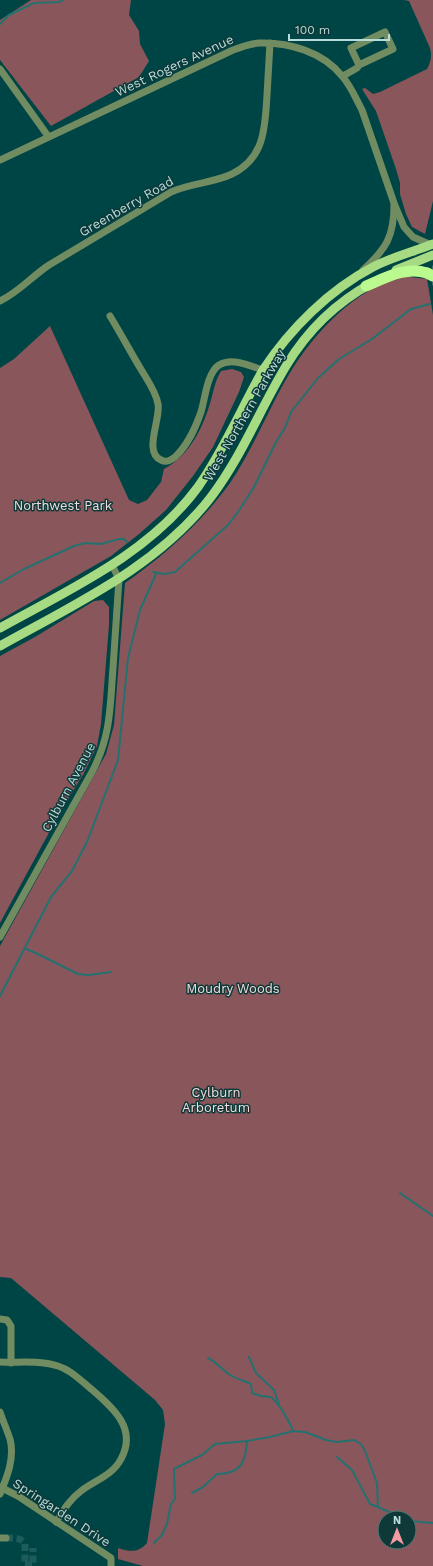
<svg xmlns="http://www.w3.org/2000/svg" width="433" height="1566" viewBox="0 0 433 1566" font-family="'Work Sans',sans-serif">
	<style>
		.green { fill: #89565b; fill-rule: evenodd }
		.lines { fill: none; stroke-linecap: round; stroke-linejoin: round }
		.stream { stroke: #247170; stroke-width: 2 }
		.minor-tunnel { stroke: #1c5c5c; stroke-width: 7; stroke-dasharray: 7 3.5; stroke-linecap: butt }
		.minor { stroke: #728c62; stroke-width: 7 }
		.major { stroke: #a6db83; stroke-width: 9 }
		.highway { stroke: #bafa8f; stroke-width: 11 }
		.tram { stroke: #6c9e9d; stroke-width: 1 }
		.highway-bridge { stroke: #bafa8f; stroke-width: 11 }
		.labels { text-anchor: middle; stroke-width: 3; stroke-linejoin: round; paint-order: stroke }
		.street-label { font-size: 13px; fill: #b8dcdb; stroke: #0e3938 }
		.park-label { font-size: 13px; fill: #f2dcdd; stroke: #0e3938 }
	</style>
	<rect width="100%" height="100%" fill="#004545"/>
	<!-- green -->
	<g class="green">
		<polygon points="31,0 131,0 129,15 139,31 140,44 149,61 139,77 51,126 0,60 0,20"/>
		<path d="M404,0H433V201L425,234L412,227L406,214L400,194V183L396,169L376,111L362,89L365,88L373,94L380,92L427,69C431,61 432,56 430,48L409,1Z"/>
		<path d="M401,276L427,279L433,315V1566H143L118,1559V1548C130,1552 138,1553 147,1543L165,1424L163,1410L155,1400L11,1278L0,1277V946L106,754L114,725L125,583C165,555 201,523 230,483C254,448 269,407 291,371C316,331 355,290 401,276ZM385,1518H409V1542H385Z"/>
		<path d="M50,326L129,500L138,504L147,500L161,482L164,469C190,455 203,428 211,400C214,389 215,381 221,371L232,369L241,372L244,377L239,392L213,447L193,476L166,510L139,534L111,556L0,620V368L14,359Z"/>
		<polygon points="103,600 109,607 109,625 101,724 97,746 84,773 58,816 0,923 0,656 35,637 94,601"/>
	</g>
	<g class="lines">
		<!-- stream -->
		<g class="stream">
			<polyline points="0,24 9,15 34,3 59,2 63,0"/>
			<polyline points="153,572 164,574 175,572 228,525 238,512 254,487 276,442 285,428 291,412 318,378 339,359 372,339 411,309 430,304"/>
			<polyline points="0,583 24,569 74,546 85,543 101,544 119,539 124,539 127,542"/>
			<polyline points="24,948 38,954 78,974 89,975 111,972"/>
			<polyline points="0,996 51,897 72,871 87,842 118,760 128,658 140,610 156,574"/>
			<polyline points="400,1193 433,1216"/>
			<polyline points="249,1357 256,1373 274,1390 279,1404"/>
			<path d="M208,1358C218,1363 221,1369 230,1375C237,1379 245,1381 251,1384L252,1393L261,1396L271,1397C281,1406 287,1418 293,1430"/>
			<polyline points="337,1457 352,1470 370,1504 378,1507"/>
			<path d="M192,1493L203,1487L217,1474C240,1474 246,1463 247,1441"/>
			<polyline points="409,1521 433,1523"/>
			<polyline points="154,1543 162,1535 167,1524 171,1504 175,1499 174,1469 202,1455 215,1444 247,1441 270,1437 293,1431 305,1432 326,1440 337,1442 354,1440 361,1444 365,1451 377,1483 378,1507 402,1518"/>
		</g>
		<!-- minor-tunnel -->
		<path class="minor-tunnel" d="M6,1538C13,1538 21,1537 25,1544V1565H33V1548"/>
		<!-- minor -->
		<g class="minor">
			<polyline points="0,69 48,136"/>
			<polyline points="343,76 357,68 359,65 393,49 385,32 351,48 359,65"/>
			<path d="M0,160L233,50C241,47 250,44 259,43C289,42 323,52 342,76C351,86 356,99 362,110L394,203L404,227L413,237L431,245"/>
			<path d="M363,270C386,249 394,237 394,205"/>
			<path d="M0,301C19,292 31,277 49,265L171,192C191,183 213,183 232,174C265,158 265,127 267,95C268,78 269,61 270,43"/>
			<path d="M110,316C121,334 131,353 142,371C148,381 156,392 158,404C161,419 143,452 161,460C167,463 171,460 175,457C188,445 195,429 201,412C205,399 207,373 219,365C233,357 250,366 263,370"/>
			<path d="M0,937L92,772C111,736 110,707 113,668C115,638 117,608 119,579L112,565"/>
			<polyline points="0,1319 7,1320 11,1326 11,1363"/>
			<path d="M0,1362C19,1363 40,1360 58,1366C71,1370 80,1380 90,1388C112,1407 138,1428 121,1459C113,1475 94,1481 81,1491C70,1499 63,1511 56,1522"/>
			<path d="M0,1412C3,1421 7,1430 10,1439C15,1458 7,1477 0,1494"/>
			<polyline points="0,1487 18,1496 111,1558 111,1566"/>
			<polyline points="0,1538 6,1538"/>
		</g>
		<!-- major -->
		<g class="major">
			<polyline points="396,270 433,255"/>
			<path d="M0,628C70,589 149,554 198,487C224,450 241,409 263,370C290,329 329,290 373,267C392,257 413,252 433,244"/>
			<path d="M0,646C75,604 157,567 211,497C242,456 260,409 286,366C307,331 337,302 372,283"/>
		</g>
		<!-- highway -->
		<path class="highway" d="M366,286C385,278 406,266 427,273"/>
		<!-- tram -->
		<polyline class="tram" points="433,266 433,285"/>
		<!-- highway-bridge -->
		<polyline class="highway-bridge" points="427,273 433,276"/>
	</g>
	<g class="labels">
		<!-- street labels -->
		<g class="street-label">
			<text transform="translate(174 65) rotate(-25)" y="5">West Rogers Avenue</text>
			<text transform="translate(126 206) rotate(-30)" y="5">Greenberry Road</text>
			<text transform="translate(244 415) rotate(-60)" y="5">West Northern Parkway</text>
			<text transform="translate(68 787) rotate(-62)" y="5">Cylburn Avenue</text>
			<text transform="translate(62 1512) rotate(33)" y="5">Springarden Drive</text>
		</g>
		<!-- park labels -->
		<g class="park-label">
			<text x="63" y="510">Northwest Park</text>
			<text x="233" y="993">Moudry Woods</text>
			<text x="216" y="1097">Cylburn<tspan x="216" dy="15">Arboretum</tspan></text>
		</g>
	</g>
	<!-- north arrow -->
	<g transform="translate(397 1530)"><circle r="19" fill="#0e3938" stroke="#527a79"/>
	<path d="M0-3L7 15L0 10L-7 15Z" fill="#f49aa3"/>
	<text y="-6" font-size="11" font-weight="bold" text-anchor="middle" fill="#b8dcdb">N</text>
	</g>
	<!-- scale -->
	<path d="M289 34v6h100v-6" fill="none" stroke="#b8dcdb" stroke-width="2"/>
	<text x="295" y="34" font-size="12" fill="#b8dcdb" stroke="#0e3938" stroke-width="3" paint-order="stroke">100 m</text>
</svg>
